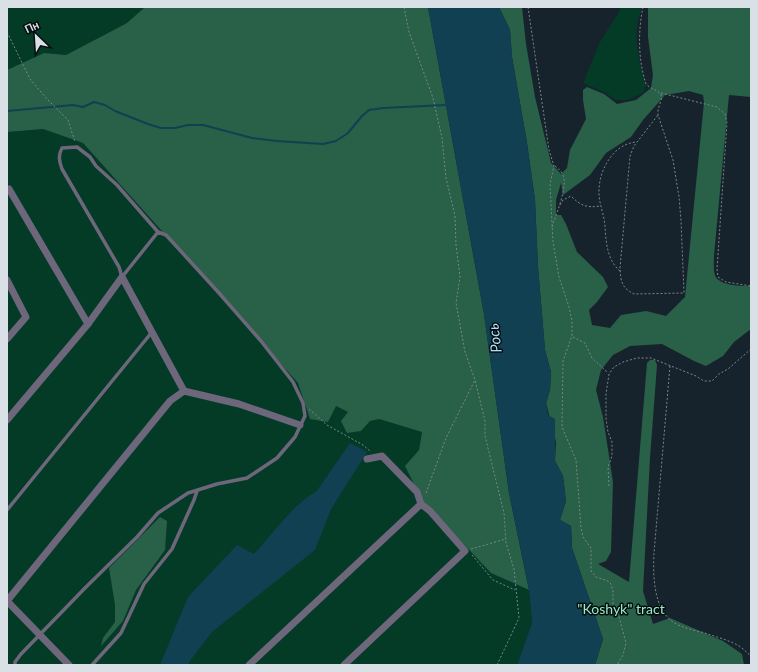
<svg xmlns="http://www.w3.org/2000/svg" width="758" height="672" viewBox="0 0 758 672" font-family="Lato,sans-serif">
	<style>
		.green { fill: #033b27 }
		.forest { fill: #286048; fill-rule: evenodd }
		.water { fill: #114052 }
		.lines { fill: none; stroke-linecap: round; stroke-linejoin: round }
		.stream { stroke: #114052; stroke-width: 2 }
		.path { stroke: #7c868e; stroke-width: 1; stroke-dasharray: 2 2; stroke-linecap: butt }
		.service { stroke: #6e677b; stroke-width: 3.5 }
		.minor { stroke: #6e677b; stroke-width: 7 }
		.labels { text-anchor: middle; stroke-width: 3; stroke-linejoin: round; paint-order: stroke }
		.park-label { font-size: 14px; fill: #96ecc4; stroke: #070c10 }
		.water-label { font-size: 15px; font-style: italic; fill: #aee1f8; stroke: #070c10 }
	</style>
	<rect width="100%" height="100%" fill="#17232c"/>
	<!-- green -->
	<g class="green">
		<polygon points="14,7 145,7 127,23 66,55 44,53 7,70 7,9"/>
		<path d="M620,7H643C630,30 640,63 646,86L643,93L627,100H616L604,92L583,83L600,42L619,12Z"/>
		<polygon points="43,129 83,143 298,383 310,419 335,406 348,412 361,431 370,421 379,419 422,432 419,450 406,466 475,555 491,573 529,590 532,623 517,665 7,665 7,132"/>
	</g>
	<!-- forest -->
	<g class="forest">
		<polygon points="145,7 428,7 484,314 509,493 529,590 491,573 422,500 405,466 419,450 422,432 379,419 370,421 361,431 347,433 341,421 348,412 336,406 328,422 310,419 298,383 83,143 43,129 7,132 7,70 44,53 66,55 127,23"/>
		<path d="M499,7H522L526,44L535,97L551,163L561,174L567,168L570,150L586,119L583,100V90L587,87L604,94L617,104L636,100L651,88L653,75L648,37V7H751V97L729,95L714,255C714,261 713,269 715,275C718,286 742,286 751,286V329L734,342L723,356L706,366L694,361L662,344L630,346L613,355L601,370L596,390L603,417L613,482L611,552L606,561L598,564L629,582L647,363L650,360H655L657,365L650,458L643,591L653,624L670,618L723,641L742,654L744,665H595L603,639L572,548L571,526L560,520L566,501L563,476L555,461L556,442L546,403L550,390L551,372L545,350L538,267L535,200L527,143L512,57L510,30ZM689,91L703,95L704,102L685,297L666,316L646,311L621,315L610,328L592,325L589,310L597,302L608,287L603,277L577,252L566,224L561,215H556V200L561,183L563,195L590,175L606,153L631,137L643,120L665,95Z"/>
		<polygon points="160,517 167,521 165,550 136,590 123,621 101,646 103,638 115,622 115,605 109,568"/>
	</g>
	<!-- water -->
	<g class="water">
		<polygon points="428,7 499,7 510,30 512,57 527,143 535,200 538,267 545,350 551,372 550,390 546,403 548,415 555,419 555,461 563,476 566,501 560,520 571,526 572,548 603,639 595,665 517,665 532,623 529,590 509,493 484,314"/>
		<path d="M350,443L367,452L331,509L315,550L212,632L189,662V665H160L188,597L237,545L254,554C270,537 296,501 316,492Z"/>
	</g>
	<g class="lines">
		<!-- stream -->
		<polyline class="stream" points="7,111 73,105 83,107 94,102 105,105 115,111 148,124 161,128 175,128 188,125 203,125 252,138 277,141 323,144 336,141 348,133 362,116 369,110 383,108 446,105"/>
		<!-- path -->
		<g class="path">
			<polyline points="404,7 409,32 433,98 442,138 446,178 455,216 456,245 460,277 456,303 465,352 475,380 485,421 485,436 504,513 506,543 514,569 519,618 497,665"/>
			<polyline points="528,7 549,150 554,166 550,184 553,242 559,277 569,307 572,321 572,336 563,361 562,427 576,460 581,528 583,537 591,548 591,571 596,577 608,581 611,584 613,591 613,606 618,613 626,643 623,655 617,665"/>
			<polyline points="627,7 634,7"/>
			<path d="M643,7C638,31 638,60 646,84C651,90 659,89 662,97L658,110V115L673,160L679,197L681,220L684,293L634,294C621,287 621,282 620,268L630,156L634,146L658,115"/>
			<polyline points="7,32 30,79 46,98 68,120 75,142"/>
			<polyline points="661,93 717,107 725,114 727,123 717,269 718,277 726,282 751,286"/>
			<path d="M560,205L563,200L571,196C581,206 587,208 600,206"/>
			<path d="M552,227C556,215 566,191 564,178C563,173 559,169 555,166"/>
			<path d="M620,271C607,260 606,242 605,226C604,213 598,202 599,189C600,168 614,144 636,142"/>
			<polyline points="573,337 585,343 592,358 608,373"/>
			<path d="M670,366L654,553C653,575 653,608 673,622C682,628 694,630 705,633C716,637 729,640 739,646C744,649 747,653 751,656"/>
			<polyline points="309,409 327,425 363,445 370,451"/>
			<polyline points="609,486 608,467 612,456 612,442 608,432 606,419 606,394 609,374 614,367 623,362 637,358 651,358 696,376 704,381 712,381 719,374 728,369 751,349"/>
			<polyline points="426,493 446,438 475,380"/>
			<polyline points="471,549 506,539"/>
			<polyline points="472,555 493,580 515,590"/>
		</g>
		<!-- service -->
		<g class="service">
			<path d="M122,277L119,267L62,169C59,161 58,155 62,148L77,147L90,157L96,166L117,185L158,232"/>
			<polyline points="7,510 152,332"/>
			<polyline points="15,665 15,662 21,654 86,587 137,537 158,513 188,493 217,484 247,478 277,458 295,437 305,416 303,403 293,382 261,341 219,293 166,235 158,232 122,277"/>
			<polyline points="92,665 121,633 144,584 172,549 194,500 197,491"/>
		</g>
		<!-- minor -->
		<g class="minor">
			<polyline points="7,190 9,189 88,324"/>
			<polyline points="7,280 26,317 7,339"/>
			<polyline points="7,420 88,324 122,277 184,391"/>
			<polyline points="7,601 170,401 184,391 239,404 300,425"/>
			<polyline points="7,601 69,665"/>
			<polyline points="249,665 421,504"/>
			<polyline points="344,665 465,551 430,511 421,504 417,492 382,456 367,459"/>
		</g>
	</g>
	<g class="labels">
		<!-- park labels -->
		<g class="park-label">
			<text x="621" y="614">"Koshyk" tract</text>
		</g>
		<!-- water labels -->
		<g class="water-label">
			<text transform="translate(495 338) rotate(-97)" y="5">Рось</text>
		</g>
	</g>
	<!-- border -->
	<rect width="758" height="672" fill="none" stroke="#d9e1e7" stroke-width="16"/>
	<!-- north arrow -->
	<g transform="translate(36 36) rotate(335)" stroke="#070c10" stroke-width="3" paint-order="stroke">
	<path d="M0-3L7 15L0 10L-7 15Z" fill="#d9e1e7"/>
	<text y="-6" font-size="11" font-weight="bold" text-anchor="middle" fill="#d9e1e7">Пн</text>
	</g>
</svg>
